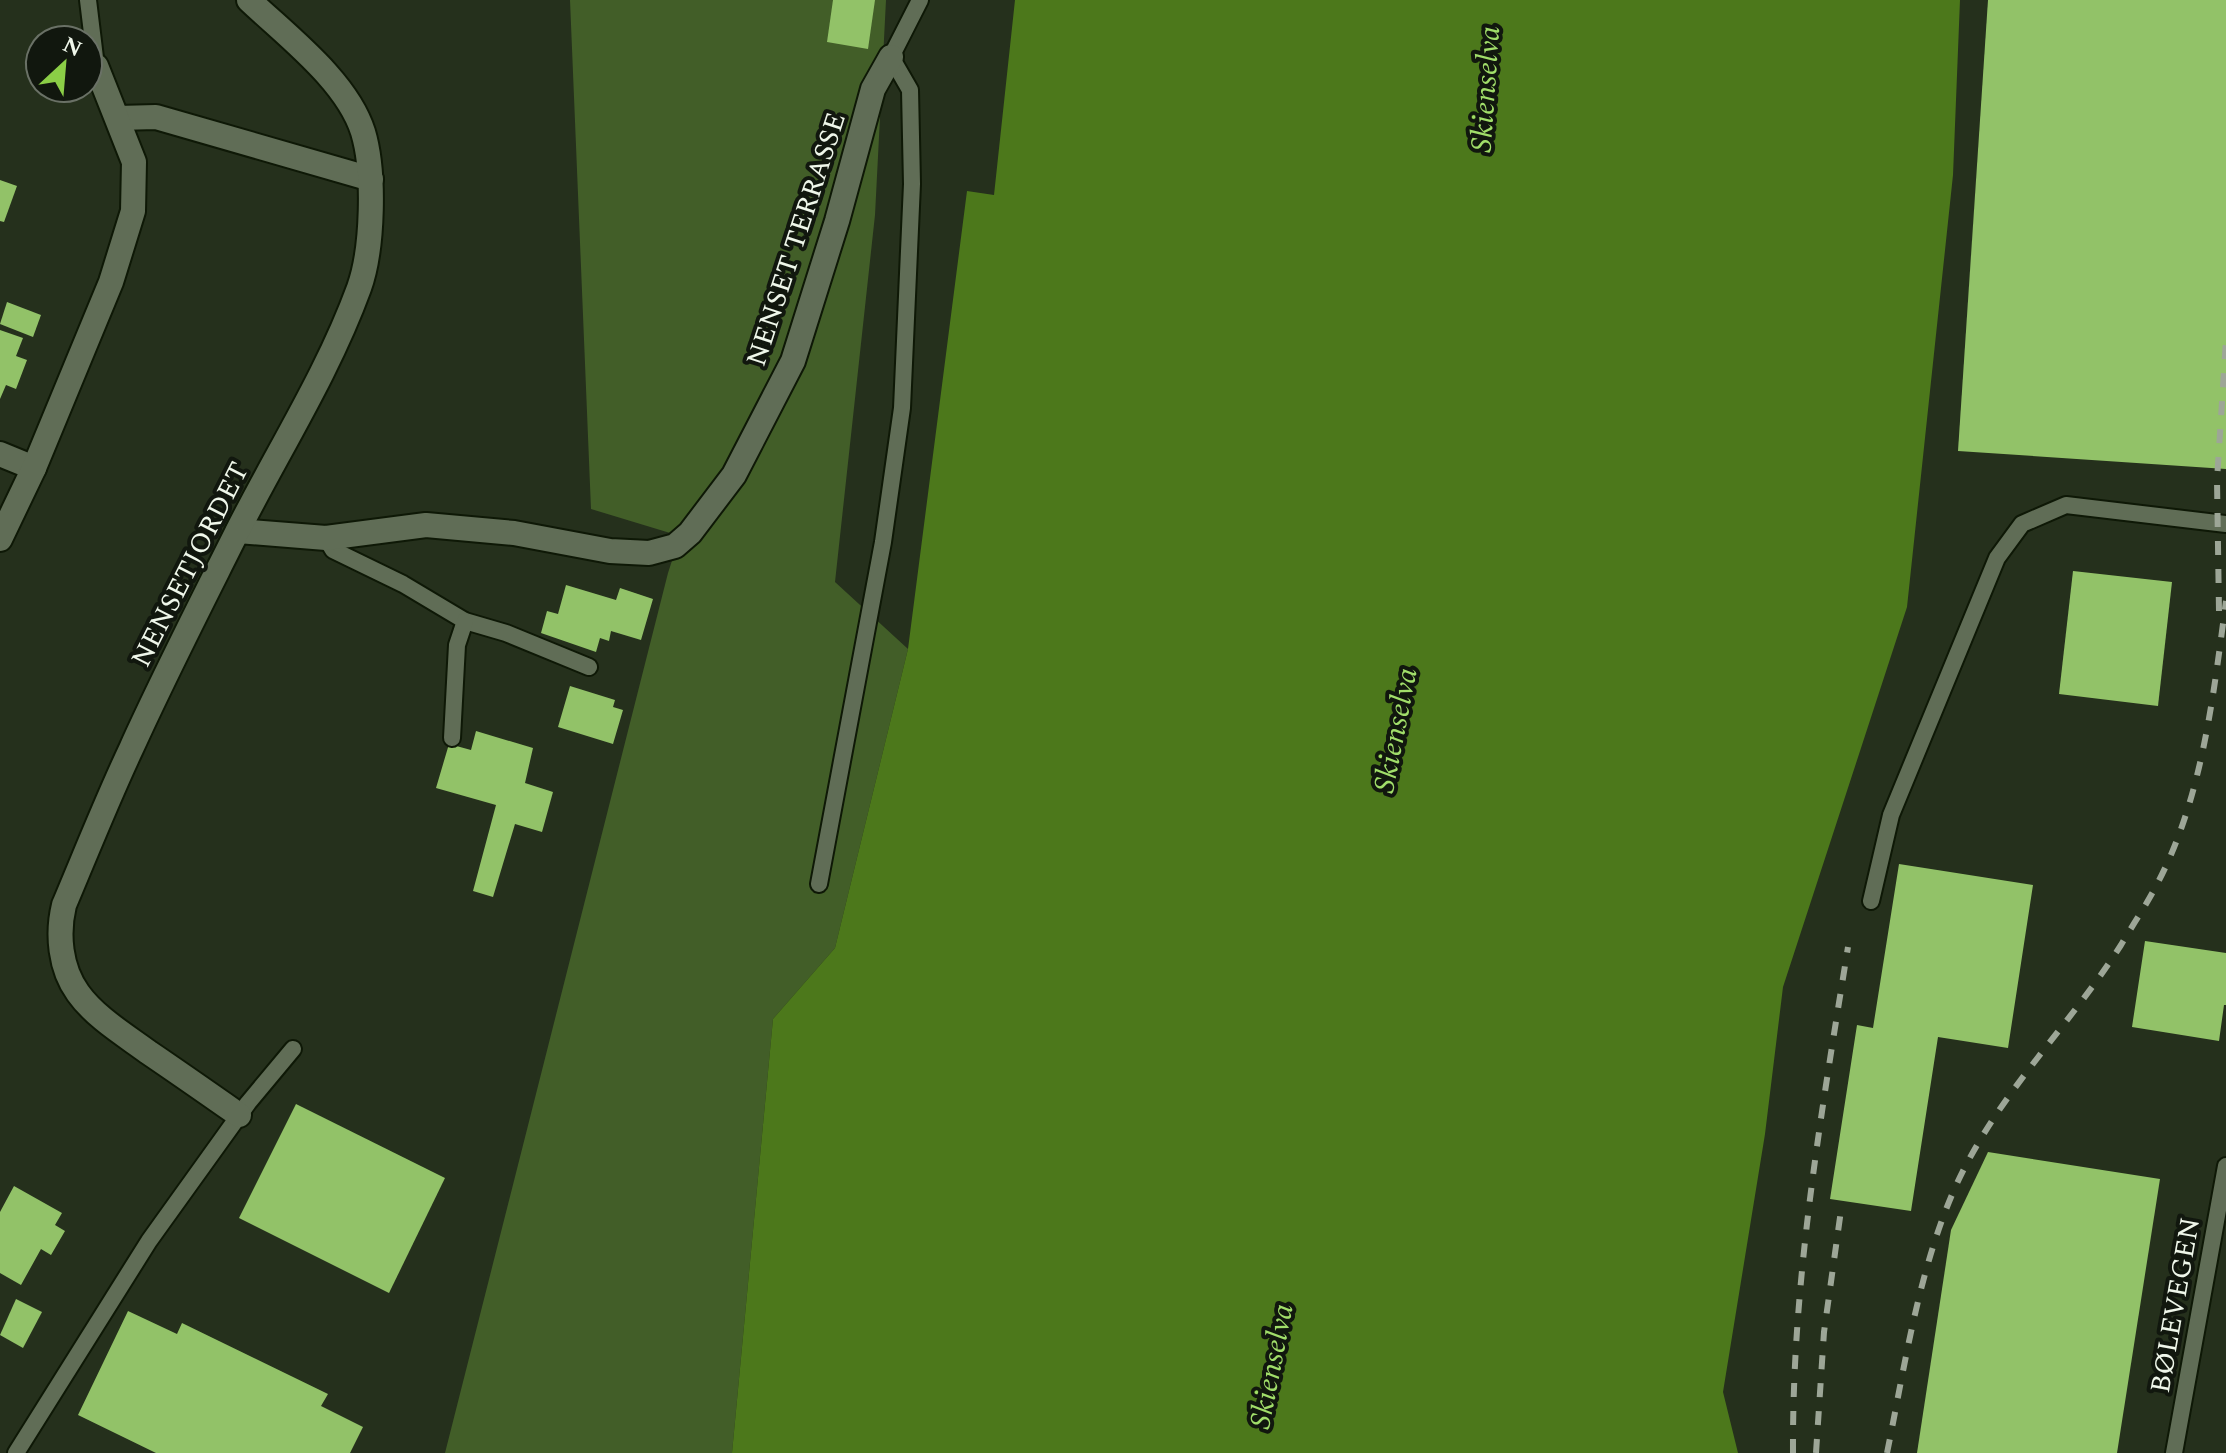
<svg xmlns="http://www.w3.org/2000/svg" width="2226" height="1453" viewBox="0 0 2226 1453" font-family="Spectral,serif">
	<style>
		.green { fill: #425e28 }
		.water { fill: #4c781b }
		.building { fill: #92c268 }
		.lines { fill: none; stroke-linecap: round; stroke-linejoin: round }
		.lane-casing { stroke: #0e1806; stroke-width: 20 }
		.street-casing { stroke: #0e1806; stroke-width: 28 }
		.lane { stroke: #606d56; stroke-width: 16 }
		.street { stroke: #606d56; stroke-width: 24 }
		.rail { stroke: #9da697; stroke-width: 6; stroke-dasharray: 14 14; stroke-linecap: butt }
		.labels { text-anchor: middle; stroke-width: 8; stroke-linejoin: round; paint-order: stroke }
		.street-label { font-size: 28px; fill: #eff7ea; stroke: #11170e }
		.water-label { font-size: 30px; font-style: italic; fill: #a1de6a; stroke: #11170e }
	</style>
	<rect width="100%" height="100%" fill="#25301c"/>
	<!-- green -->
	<polygon class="green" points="570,0 886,0 875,215 835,582 908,649 835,948 773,1019 732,1453 445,1453 668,573 680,536 591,509"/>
	<!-- water -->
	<polygon class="water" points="1015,0 1960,0 1953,175 1907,607 1783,987 1765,1134 1723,1392 1738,1453 732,1453 773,1019 835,948 908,649 967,191 994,195"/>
	<!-- building -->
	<g class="building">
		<polygon points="833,0 875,0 868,49 827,42"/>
		<polygon points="1988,0 2226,0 2226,469 1958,451"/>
		<polygon points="0,180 17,186 4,222 0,221"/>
		<polygon points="7,302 41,315 33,337 0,324"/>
		<polygon points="0,330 23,338 16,356 27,360 16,389 6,385 0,399"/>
		<polygon points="2073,571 2172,582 2158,706 2059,694"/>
		<polygon points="566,585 616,600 620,588 653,599 641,640 611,631 609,641 600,638 596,652 541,633 547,611 558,614"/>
		<polygon points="570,686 615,700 613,707 623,710 613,744 558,727"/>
		<polygon points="476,731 533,748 525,783 553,792 542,832 515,824 493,897 473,891 496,805 436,788 449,744 471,750"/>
		<polygon points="1899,864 2033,885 2008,1048 1938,1037 1911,1211 1830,1199 1857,1025 1873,1028"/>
		<polygon points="2145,941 2226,953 2226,1005 2224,1005 2219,1041 2132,1027"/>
		<polygon points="296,1104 445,1178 389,1293 239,1218"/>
		<polygon points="1988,1152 2160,1179 2117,1453 1917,1453 1951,1230"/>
		<polygon points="14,1186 62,1213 55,1225 65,1231 51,1255 41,1249 21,1285 0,1273 0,1212"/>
		<polygon points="16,1299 42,1312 23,1348 0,1335"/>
		<polygon points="128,1311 177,1334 182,1323 328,1394 321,1406 363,1427 350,1453 156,1453 78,1415"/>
	</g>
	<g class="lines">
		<defs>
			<g id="lane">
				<polyline points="88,0 96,66"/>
				<polyline points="326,538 333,550 403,584 465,621 506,633 589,667"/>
				<polyline points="452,738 457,645 465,621"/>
				<polyline points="819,884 883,542 902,408 912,184 910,90 891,57 920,0"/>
				<polyline points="1871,901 1891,815 1997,558 2022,524 2066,505 2226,524"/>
				<polyline points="16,1453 149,1241 248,1103 293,1049"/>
				<polyline points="2174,1453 2226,1166"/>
			</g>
			<g id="street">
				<polyline points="118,118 156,117 371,179"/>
				<polyline points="0,454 34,468"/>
				<polyline points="238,531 326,538 426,525 514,533 610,551 649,553 675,546 690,533 734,475 793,361 837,221 873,89 891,57"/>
				<polyline points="0,539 34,468 111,282 133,211 134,162 96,66"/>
				<path d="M239,1115C209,1094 179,1073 148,1052C125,1035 95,1017 78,993C60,968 57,934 64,905C86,853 107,800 131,749C164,676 201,604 237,532C278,451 328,373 359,288C373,249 375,172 363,132C347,81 287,36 249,0"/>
			</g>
		</defs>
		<!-- lane casing -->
		<use href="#lane" class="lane-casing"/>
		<!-- street casing -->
		<use href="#street" class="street-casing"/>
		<!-- lane -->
		<use href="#lane" class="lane"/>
		<!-- street -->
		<use href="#street" class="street"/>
		<!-- rail -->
		<g class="rail">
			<polyline points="2219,611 2217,480 2226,340"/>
			<path d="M1793,1453C1792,1282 1821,1115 1848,947"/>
			<polyline points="1816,1453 1824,1332 1842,1203"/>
			<path d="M1887,1453C1905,1365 1918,1273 1954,1190C1996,1095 2067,1030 2121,945C2132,926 2145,907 2155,888C2202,801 2213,698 2226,601"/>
		</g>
	</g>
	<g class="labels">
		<!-- street labels -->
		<g class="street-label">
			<text transform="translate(795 239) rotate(-72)" y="10">NENSET TERRASSE</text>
			<text transform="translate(189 564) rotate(-63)" y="10">NENSETJORDET</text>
			<text transform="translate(2174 1305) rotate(-80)" y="10">BØLEVEGEN</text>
		</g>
		<!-- water labels -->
		<g class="water-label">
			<text transform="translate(1485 89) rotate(-86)" y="10">Skienselva</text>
			<text transform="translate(1395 730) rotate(-79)" y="10">Skienselva</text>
			<text transform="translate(1271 1366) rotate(-79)" y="10">Skienselva</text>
		</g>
	</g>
	<!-- north arrow -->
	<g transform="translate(64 64) rotate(26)"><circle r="38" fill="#11170e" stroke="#6a7166" stroke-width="2"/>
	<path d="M0-6L14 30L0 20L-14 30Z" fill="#8bce46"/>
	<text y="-12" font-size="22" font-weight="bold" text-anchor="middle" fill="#eff7ea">N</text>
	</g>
</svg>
